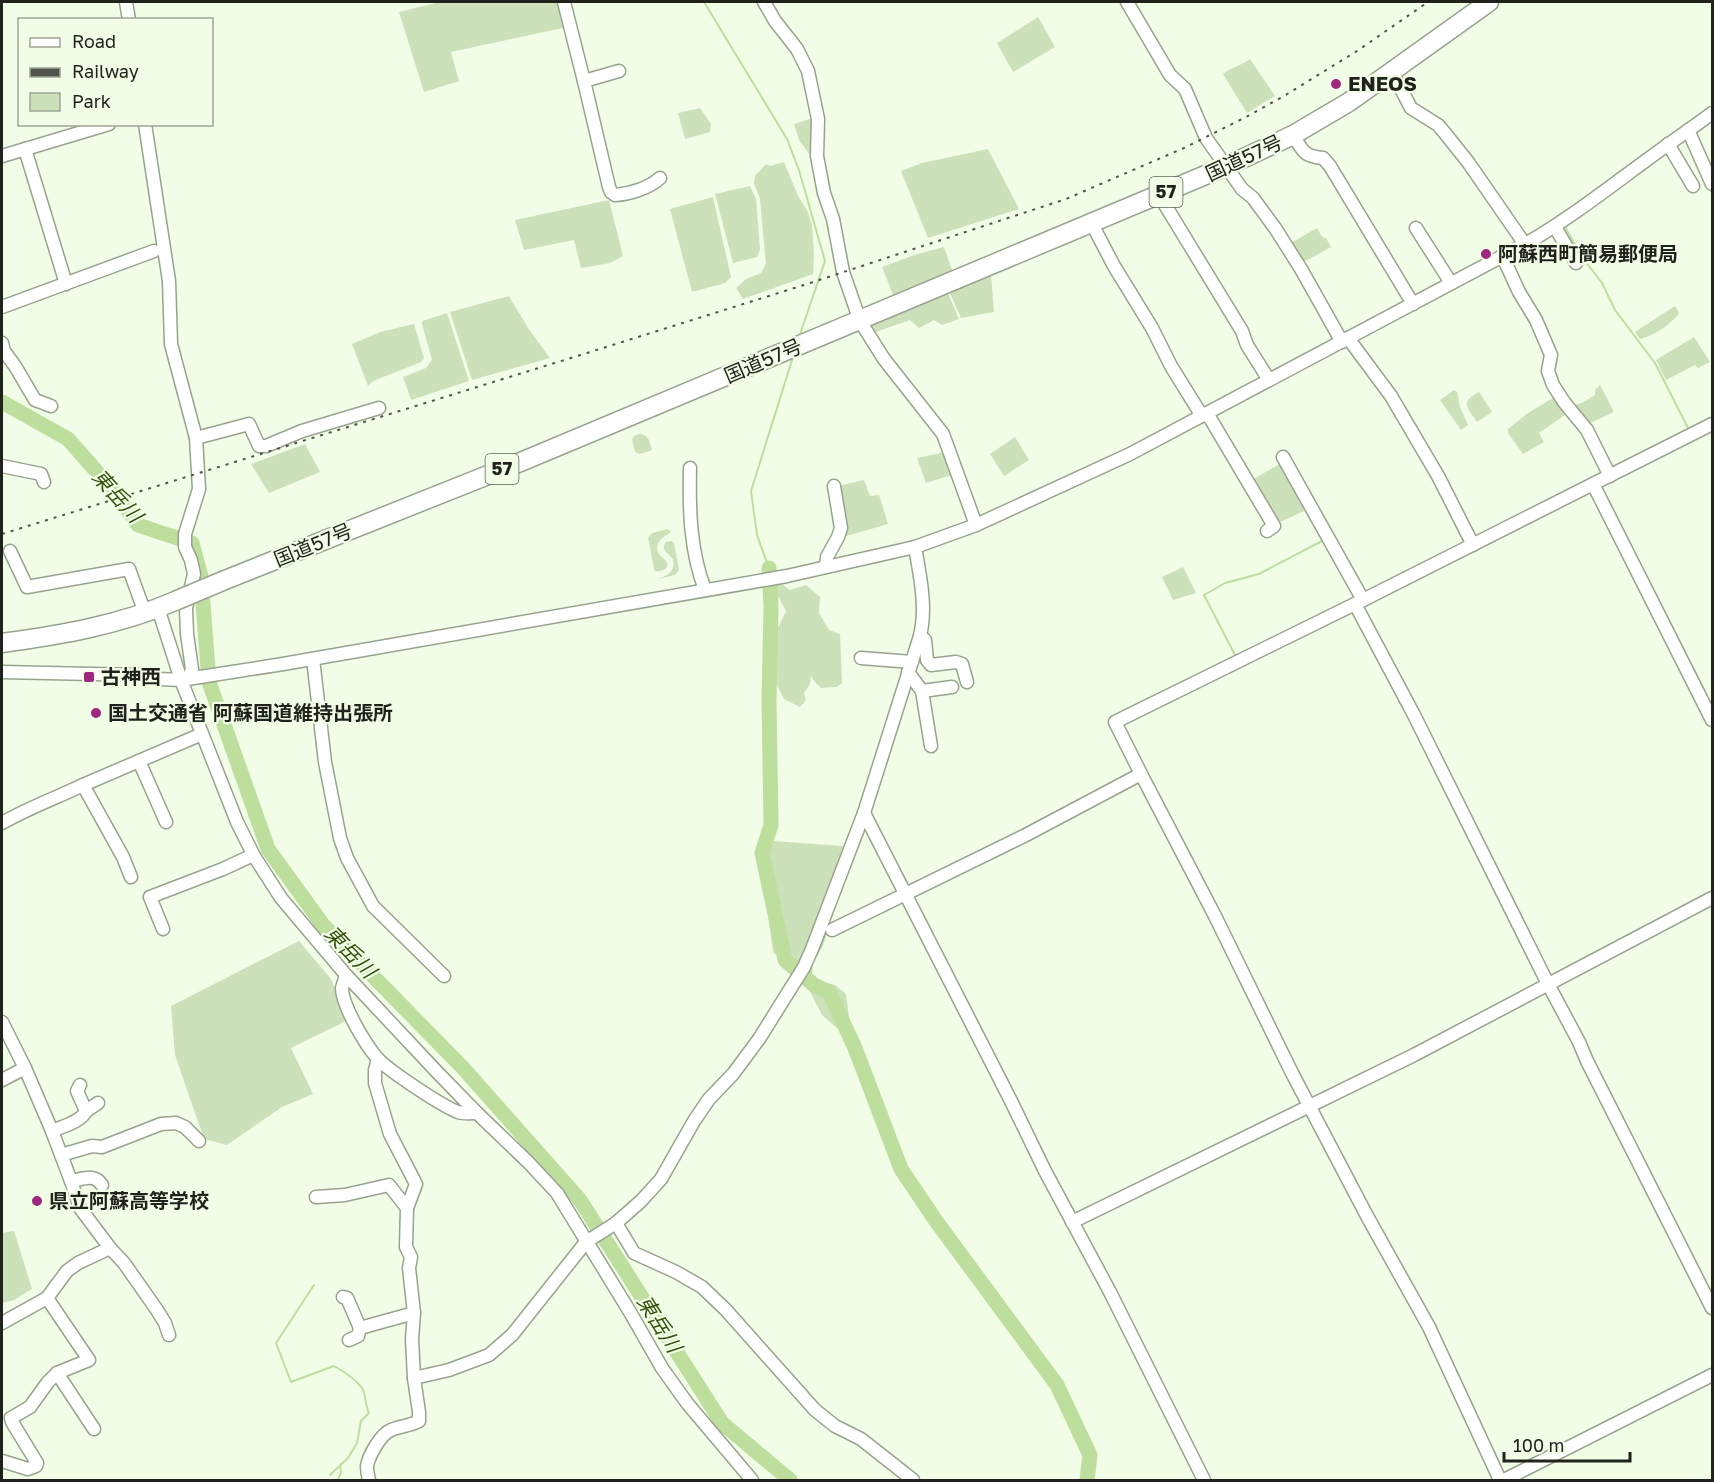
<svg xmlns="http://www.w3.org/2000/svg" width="1714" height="1482" viewBox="0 0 1714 1482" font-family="'Golos Text','Noto Sans JP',sans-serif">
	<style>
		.green { fill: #cce0b9 }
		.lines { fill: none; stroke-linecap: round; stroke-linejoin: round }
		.stream { stroke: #bdde9d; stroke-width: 2 }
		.river { stroke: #bdde9d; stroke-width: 15 }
		.minor-casing { stroke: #98a38f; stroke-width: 15 }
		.highway-casing { stroke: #98a38f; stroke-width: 21 }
		.minor { stroke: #fff; stroke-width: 12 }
		.highway { stroke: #fff; stroke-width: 18 }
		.rail { stroke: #4e5449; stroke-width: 2; stroke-dasharray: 3 6; stroke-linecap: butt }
		.highway-bridge-casing { stroke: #98a38f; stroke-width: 21; stroke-linecap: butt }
		.highway-bridge { stroke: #fff; stroke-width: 18 }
		.poi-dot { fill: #9f2780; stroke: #f1fde7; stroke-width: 2 }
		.labels { text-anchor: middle; stroke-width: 4.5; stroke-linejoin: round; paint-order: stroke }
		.shield { fill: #f1fde7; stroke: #5e6458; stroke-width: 1.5 }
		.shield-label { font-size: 18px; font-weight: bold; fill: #1f231b }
		.poi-label { font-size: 20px; font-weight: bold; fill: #1f231b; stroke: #f1fde7; text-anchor: start }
		.street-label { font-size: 20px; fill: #1f231b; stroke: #f1fde7 }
		.water-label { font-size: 21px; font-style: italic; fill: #35510d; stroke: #f1fde7 }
	</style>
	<rect width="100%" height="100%" fill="#f1fde7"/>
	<!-- green -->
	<g class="green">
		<polygon points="440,2 560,2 567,27 451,52 459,81 424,92 399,12"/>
		<polygon points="1038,17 1055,47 1013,72 997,43"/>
		<path d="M1250,59L1275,96L1247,113L1223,74C1231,67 1241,66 1250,59Z"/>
		<polygon points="700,108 711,124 710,132 685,139 678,113"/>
		<polygon points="813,118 815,155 810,155 799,140 794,124"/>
		<polygon points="988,149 1019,209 928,238 901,171 922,163"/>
		<polygon points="784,162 798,196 807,210 812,225 814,256 813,274 743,299 736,288 746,279 761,273 766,264 760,199 754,183 755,176 766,164 770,166"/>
		<polygon points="750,186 756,199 760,250 757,257 733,263 715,194"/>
		<polygon points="713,197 731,277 725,283 692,292 670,209"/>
		<polygon points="609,200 623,256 610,263 581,268 574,240 524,250 515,220"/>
		<polygon points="1317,228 1322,237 1326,238 1331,247 1302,263 1289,244"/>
		<polygon points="944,247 953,273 894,297 882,267 914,255"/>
		<polygon points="991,274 994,312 961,318 949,291"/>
		<polygon points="947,291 959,319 942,325 934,320 919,328 910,320 873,333 868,323"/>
		<polygon points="509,296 528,328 550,358 472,380 450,312"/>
		<path d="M1675,306L1679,313C1670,325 1655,335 1640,339L1635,332Z"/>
		<polygon points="447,313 469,381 411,400 403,377 426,368 432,360 422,324 422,321"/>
		<polygon points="414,324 424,358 421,362 373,381 368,386 352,344 380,332"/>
		<polygon points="1694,337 1710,362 1698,368 1695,365 1666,380 1656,360"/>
		<polygon points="1600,385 1614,412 1586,425 1571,406 1582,403 1595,395 1595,390"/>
		<polygon points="1454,390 1457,392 1460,407 1468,425 1461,430 1440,400"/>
		<path d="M1479,392L1492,412L1477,422C1467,407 1460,402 1479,392Z"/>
		<polygon points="1556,396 1565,410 1565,415 1539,433 1544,442 1523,454 1508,433 1508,429 1528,413"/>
		<path d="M639,434C649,434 649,441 652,449L650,451L639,454L635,452L632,439L634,436Z"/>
		<polygon points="1015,437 1029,460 1004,476 990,454"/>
		<polygon points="305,444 320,472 269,493 251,464"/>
		<polygon points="945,452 952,475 926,483 917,458"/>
		<polygon points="1282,463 1308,509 1276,524 1251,480"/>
		<polygon points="864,480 870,496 879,495 888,524 843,537 838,486"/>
		<path d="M668,529L671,532C663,537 653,543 659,554C661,557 664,558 666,561C671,569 661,572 655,571L654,568L648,538L652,533Z"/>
		<path d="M671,541L674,543L679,570L675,575L658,579C668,575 676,571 673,559C668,553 660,550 666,542Z"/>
		<polygon points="1183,567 1196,593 1173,600 1162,577"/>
		<polygon points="779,582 790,590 806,585 820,597 819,613 829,630 840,634 842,683 837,687 821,688 814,681 811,676 810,684 804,693 806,700 800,707 784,699 777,685 775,634 786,611 778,596 776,588 776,583"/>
		<polygon points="773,841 843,846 814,948 793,966 809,978 835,985 846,994 852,1041 822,1015 805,982 773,952 761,865"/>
		<polygon points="299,941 331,979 348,1020 291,1048 313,1094 282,1107 227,1145 204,1139 175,1055 171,1006"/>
		<polygon points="14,1231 32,1289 14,1300 2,1303 2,1233"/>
	</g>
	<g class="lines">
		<!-- stream -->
		<g class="stream">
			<polyline points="704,2 787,139 799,170 825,261 799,337"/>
			<polyline points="1565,227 1582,257 1602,283 1615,310 1655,363 1689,430"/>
			<polyline points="769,568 757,535 751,491 793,357"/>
			<polyline points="1234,658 1236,657 1204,595 1225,583 1259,574 1324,540"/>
			<polyline points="815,958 822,945 827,931"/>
			<polyline points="811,973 812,963"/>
			<path d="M314,1285L276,1343L291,1382L334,1366C343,1371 356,1380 362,1388C366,1395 365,1405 369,1413L361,1421L357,1443L348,1458L330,1475"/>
			<polyline points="338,1480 341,1472 340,1466"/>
		</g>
		<!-- river -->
		<g class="river">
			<polyline points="2,402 68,439 119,497 138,525 192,543 201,577 209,682 268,849 323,925 464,1069 580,1200 722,1423 790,1480"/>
			<polyline points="769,568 771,607 769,699 771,825 762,853 785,960 814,985 829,992 855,1048 901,1169 936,1221 1057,1385 1090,1455 1087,1480"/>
		</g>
		<defs>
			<g id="minor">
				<polyline points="126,2 129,20"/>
				<polyline points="564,2 584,81"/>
				<polyline points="764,2 775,21 797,49 808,71 818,119 817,156 824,193 833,219 843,272 860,321 884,359 943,434 976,525"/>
				<polyline points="1127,2 1170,75 1185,89 1206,138 1242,189 1253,198 1275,228 1301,269 1342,342"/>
				<polyline points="1391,70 1411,108 1438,125 1444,132 1468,162 1524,243"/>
				<path d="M619,71L584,81L609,187L611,192L615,195C630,194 649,188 660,178"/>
				<polyline points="145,124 169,281 171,344 196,438 199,489 185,534 185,547 191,560 194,574 186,608 187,634 192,669 189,678"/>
				<polyline points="1688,130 1712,184"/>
				<path d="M1293,135C1303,151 1303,156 1323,158L1330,166L1413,304"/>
				<polyline points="1668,144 1693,186"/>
				<polyline points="25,149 66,284"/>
				<polyline points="2,156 109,124"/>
				<polyline points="1159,195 1242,331 1247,345 1269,380"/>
				<polyline points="1092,224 1114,266 1152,328 1171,366 1202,416"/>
				<polyline points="1555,227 1576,263"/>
				<polyline points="1416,228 1451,283"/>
				<polyline points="1502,255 1519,292 1536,320 1551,355 1548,371 1553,385 1564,402 1587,430 1610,476"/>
				<polyline points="2,307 154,251"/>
				<polyline points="1348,338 1391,396 1438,476 1473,545"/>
				<polyline points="2,343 4,351 15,366 35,400 51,406"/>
				<polyline points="1207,413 1274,526 1267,531"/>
				<polyline points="196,438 249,424 259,446 266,446 302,431 379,408"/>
				<polyline points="1283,457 1363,600"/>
				<polyline points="2,466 41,474 44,482"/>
				<path d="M690,468C689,510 690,550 705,590"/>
				<polyline points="1593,484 1712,720"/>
				<polyline points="10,551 27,587 129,569 145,613"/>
				<polyline points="826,567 827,557 838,537 841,528 834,486"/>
				<polyline points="1355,604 1414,715 1548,984 1579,1042 1587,1061 1712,1308"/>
				<polyline points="158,608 181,680 237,822 254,856 281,898 346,975 438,1073 477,1113 528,1162 557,1193 630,1312 662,1368 687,1403 752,1480"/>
				<polyline points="920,636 925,640 927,660 931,665 956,662 962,664 967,682"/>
				<polyline points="861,658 912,662"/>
				<polyline points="313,659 325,762 340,838 347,858 373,906 444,976"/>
				<path d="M2,672L139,675L159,679L181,680L283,664L787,576L915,547L976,525L1130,454L1529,242C1575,215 1616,182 1659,151C1677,138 1695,126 1712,113"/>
				<polyline points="908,672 922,691 931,746"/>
				<polyline points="922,691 952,687"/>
				<polyline points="139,761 166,822"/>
				<polyline points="1141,774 1215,916 1292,1073 1367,1216 1429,1327 1500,1480"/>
				<polyline points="864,813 1011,1101 1045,1171 1110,1292 1204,1480"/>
				<path d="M2,823C28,808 56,798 83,785"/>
				<polyline points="131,877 123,857 83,785 202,734"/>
				<polyline points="163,929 150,897 223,869 253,855"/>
				<polyline points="832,930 1024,836 1141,774 1115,722 1363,600 1712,424"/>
				<path d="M346,975C345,979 343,984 342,988C342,1006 366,1045 377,1058C389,1071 442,1106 458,1112C464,1114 471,1113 477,1113"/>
				<polyline points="2,1022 25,1068 52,1131 71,1181 80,1208 110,1248 124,1263 157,1310 165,1323 169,1335"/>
				<polyline points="2,1080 25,1068"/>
				<polyline points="86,1111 98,1103"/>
				<path d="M52,1131C63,1126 81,1122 86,1111L77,1091L80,1085"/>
				<polyline points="61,1155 92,1146 102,1147 161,1124 176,1123 185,1127 199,1141"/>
				<path d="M71,1181C84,1179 94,1173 102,1185"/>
				<polyline points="316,1197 345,1195 389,1185 407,1208"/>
				<polyline points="1072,1222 1414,1055 1712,898"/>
				<polyline points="616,1223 634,1253 676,1272 702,1287 726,1310 815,1410 835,1426 861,1439 913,1480"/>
				<polyline points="343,1297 347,1298 360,1328"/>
				<polyline points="2,1323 47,1298 67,1271 78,1263 110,1248"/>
				<polyline points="349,1340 358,1336 360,1328 414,1313"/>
				<polyline points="57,1373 94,1429"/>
				<path d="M414,1378L449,1370L489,1355L512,1335L586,1242L616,1223L641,1201L661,1179L694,1121L709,1099L733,1074L759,1039L804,967L812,949L864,813L920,636C927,607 920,576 915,547"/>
				<polyline points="2,1461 28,1469 36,1466 37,1463 34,1458 12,1422 11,1418 30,1407 48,1382 57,1373 89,1360 47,1298"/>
				<path d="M369,1480C368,1476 367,1470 367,1466C369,1455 381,1434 391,1430C400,1426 410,1426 419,1421V1412L414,1378L412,1339L414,1313L409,1268L411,1257L406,1247L407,1208L416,1184L390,1134L375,1083V1070L378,1059"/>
				<polyline points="1504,1480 1712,1375"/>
			</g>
			<g id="highway">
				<polyline points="225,580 523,461 1227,166 1293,135 1349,102 1489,2"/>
				<path d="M2,643C61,635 120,625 175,601"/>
			</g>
		</defs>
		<!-- minor casing -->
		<use href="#minor" class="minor-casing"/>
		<!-- highway casing -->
		<use href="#highway" class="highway-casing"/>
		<!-- minor -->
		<use href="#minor" class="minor"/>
		<!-- highway -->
		<use href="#highway" class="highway"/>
		<!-- rail -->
		<polyline class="rail" points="2,534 587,353 804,285 1066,199 1184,148 1246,117 1284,96 1357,51 1428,2"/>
		<defs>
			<polyline id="highway-bridge" points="175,601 225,580"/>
		</defs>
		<!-- highway-bridge casing -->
		<use href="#highway-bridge" class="highway-bridge-casing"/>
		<!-- highway-bridge -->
		<use href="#highway-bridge" class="highway-bridge"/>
	</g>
	<!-- markers -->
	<g class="poi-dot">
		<circle cx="1336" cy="84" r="6"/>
		<circle cx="1486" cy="254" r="6"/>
		<rect x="83" y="671" width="12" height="12" rx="3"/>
		<circle cx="96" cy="713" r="6"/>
		<circle cx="37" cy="1201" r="6"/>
	</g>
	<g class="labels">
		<!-- shield labels -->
		<g class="shield">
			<rect x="1149.5" y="177" width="33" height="30" rx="4.5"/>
			<rect x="485.5" y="454" width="33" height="30" rx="4.5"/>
		</g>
		<g class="shield-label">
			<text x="1166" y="198">57</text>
			<text x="502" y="475">57</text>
		</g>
		<!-- poi labels -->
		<g class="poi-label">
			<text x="1348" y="91">ENEOS</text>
			<text x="1498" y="261">阿蘇西町簡易郵便局</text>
			<text x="101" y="684">古神西</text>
			<text x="108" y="720">国土交通省 阿蘇国道維持出張所</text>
			<text x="49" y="1208">県立阿蘇高等学校</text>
		</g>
		<!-- street labels -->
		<g class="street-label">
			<text transform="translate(1244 158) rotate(-25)" y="7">国道57号</text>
			<text transform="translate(763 361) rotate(-23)" y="7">国道57号</text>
			<text transform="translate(313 545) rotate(-22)" y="7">国道57号</text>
		</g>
		<!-- water labels -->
		<g class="water-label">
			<text transform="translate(117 496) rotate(48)" y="7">東岳川</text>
			<text transform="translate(350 952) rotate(46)" y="7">東岳川</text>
			<text transform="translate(659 1324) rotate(58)" y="7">東岳川</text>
		</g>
	</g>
	<!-- border -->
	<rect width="1714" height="1482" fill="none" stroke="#1f231b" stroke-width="6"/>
	<!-- legend -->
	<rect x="18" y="18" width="195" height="108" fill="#f1fde7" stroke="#9da695" stroke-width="1.5"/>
	<rect x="30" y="38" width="30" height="9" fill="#ffffff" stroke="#9da695" stroke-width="1.5"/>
	<text x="72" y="48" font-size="18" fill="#1f231b">Road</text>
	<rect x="30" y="68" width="30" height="9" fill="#4e5449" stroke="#9da695" stroke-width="1.5"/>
	<text x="72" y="78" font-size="18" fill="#1f231b">Railway</text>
	<rect x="30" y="93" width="30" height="18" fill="#cce0b9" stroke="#9da695" stroke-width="1.5"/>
	<text x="72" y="108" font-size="18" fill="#1f231b">Park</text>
	<!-- scale -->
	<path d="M1504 1452v9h126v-9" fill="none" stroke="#1f231b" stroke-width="3"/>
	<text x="1513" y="1452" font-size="18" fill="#1f231b" stroke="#f1fde7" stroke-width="4.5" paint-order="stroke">100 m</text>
</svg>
